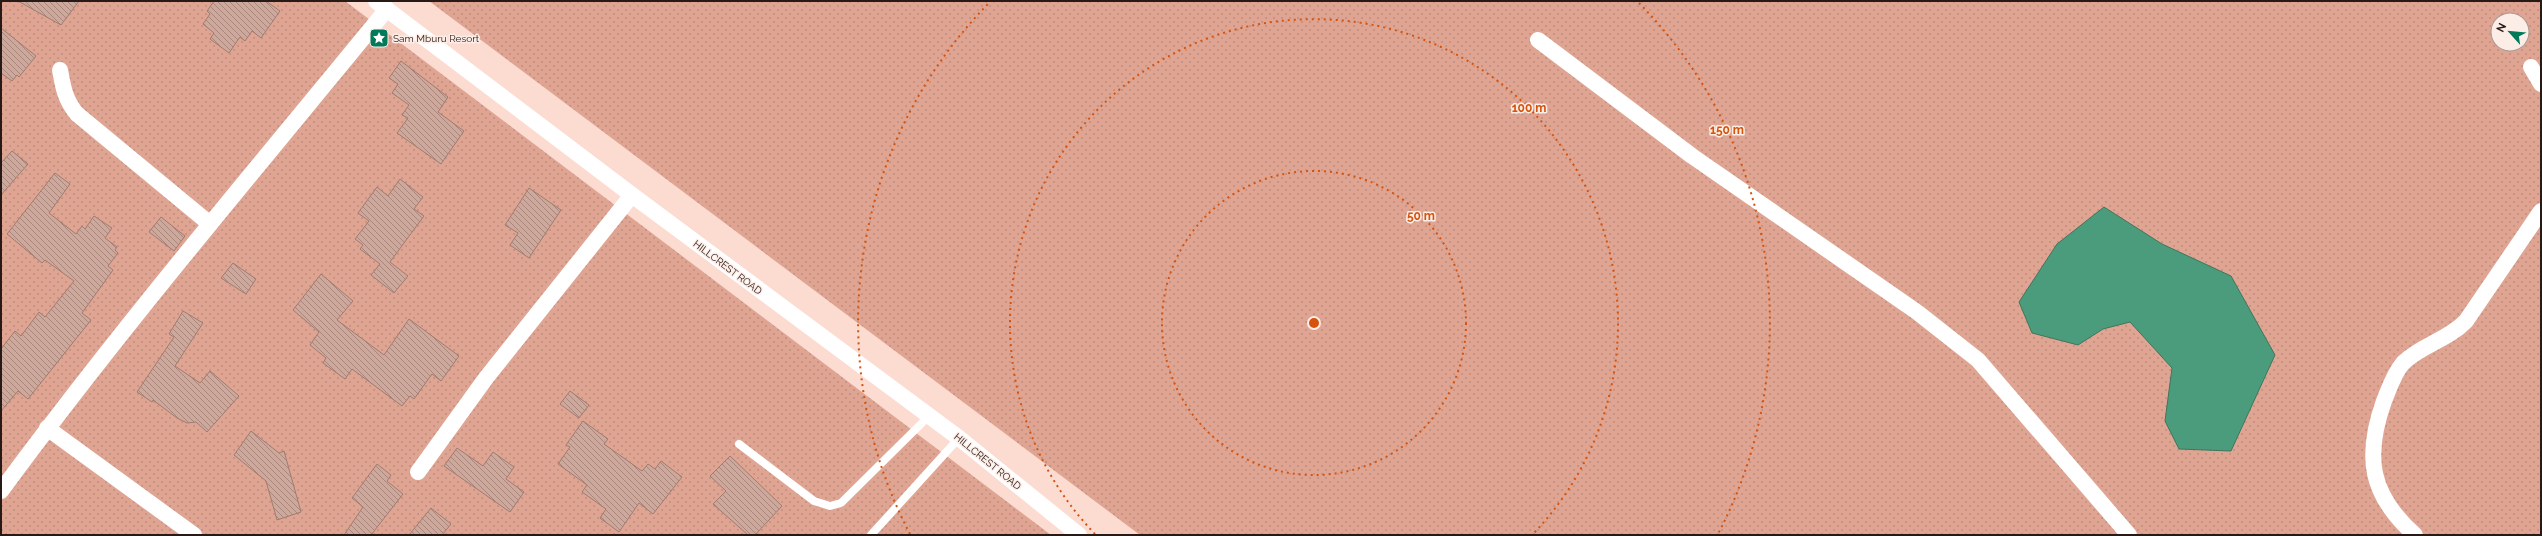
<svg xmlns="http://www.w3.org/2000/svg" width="2542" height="536" viewBox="0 0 2542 536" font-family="Raleway,sans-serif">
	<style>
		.park { fill: url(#park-dots); fill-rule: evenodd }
		.water { fill: #4b9c7c; stroke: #40755d }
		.building { fill: url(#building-back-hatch); stroke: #a07b70 }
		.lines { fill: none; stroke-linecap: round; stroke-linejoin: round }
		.service { stroke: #fff; stroke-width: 8 }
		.minor { stroke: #fff; stroke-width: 16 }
		.ring { fill: none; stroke: #d5530d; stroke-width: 2; stroke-dasharray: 2 4 }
		.labels { text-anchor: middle; stroke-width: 3; stroke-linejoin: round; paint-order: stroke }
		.poi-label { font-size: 10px; fill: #271915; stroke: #fdede7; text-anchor: start }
		.street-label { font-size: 10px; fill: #271915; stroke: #fdede7 }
		.centre { fill: #d5530d; stroke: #fdede7; stroke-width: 2 }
		.ring-label { font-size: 12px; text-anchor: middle; font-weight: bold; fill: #d5530d; stroke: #fdede7; stroke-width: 3; stroke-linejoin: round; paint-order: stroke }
	</style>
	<defs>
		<pattern id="park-dots" width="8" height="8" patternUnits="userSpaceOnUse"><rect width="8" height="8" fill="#dfa592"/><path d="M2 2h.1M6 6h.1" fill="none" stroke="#bf8d7d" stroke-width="1.8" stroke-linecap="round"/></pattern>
		<pattern id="building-back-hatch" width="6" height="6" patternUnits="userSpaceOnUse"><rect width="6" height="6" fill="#cfa89c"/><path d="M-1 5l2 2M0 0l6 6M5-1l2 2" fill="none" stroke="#a8887e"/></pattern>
	</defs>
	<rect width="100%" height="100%" fill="#fcdbd1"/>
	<!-- park -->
	<g class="park">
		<polygon points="1,1 345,1 1051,535 1,535"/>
		<path d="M429,1H2541V535H1140ZM2498,20H2522V44H2498Z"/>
	</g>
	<!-- water -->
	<polygon class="water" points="2104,207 2162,244 2231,276 2275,355 2231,451 2179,449 2165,421 2172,368 2130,322 2103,329 2078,345 2032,333 2019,302 2057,244"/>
	<!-- building -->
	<g class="building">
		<polygon points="18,1 79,1 61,25"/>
		<polygon points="214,1 266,1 280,11 261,38 252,31 245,41 240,37 229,53 210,39 214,33 203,24 210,14 207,11"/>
		<polygon points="1,28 36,56 19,77 17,75 12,81 1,73"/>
		<polygon points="401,61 448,97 438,112 464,131 441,164 397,133 408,118 402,115 409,105 392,93 398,84 389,78"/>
		<polygon points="12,151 28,164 1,195 1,163"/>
		<polygon points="55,173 70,184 49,213 76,234 82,226 85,229 94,216 112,228 105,238 117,247 115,250 118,253 108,266 113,270 82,313 91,320 28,399 18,391 1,411 1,349 15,331 21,336 39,312 45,317 74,281 45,260 42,263 7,234"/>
		<polygon points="400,179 423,197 414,209 424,216 390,262 408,276 394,293 371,275 380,264 360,249 363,245 355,239 369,221 358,213 377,187 388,196"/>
		<polygon points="529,188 561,210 529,258 510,245 518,233 505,225"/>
		<polygon points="161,217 185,236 174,251 149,232"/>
		<polygon points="233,263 256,279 246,294 221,278"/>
		<polygon points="321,274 353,301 337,320 384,355 409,319 459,356 441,381 432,374 414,399 410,396 402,406 352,369 345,379 323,363 326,358 310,345 319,332 293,310"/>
		<polygon points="183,311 203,323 175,366 200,383 210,371 239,396 207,432 196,422 187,423 177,418 153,400 152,402 137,392 174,337 169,334"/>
		<polygon points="570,391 589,405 579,418 560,404"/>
		<polygon points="583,421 608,439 604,444 642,471 648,464 655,469 661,461 682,477 653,514 639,503 619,532 600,518 606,509 582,492 587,485 558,464 570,447 566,445"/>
		<polygon points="251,431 279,453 284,451 301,512 277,520 266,481 234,455"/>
		<polygon points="457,448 483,466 493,452 514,467 506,479 524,492 510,512 444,466"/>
		<polygon points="730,456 782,506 755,535 748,535 713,504 726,491 710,476"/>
		<polygon points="377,464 391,475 387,481 403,494 371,535 344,535 363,507 352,498"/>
		<polygon points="431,508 451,524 442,535 409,535"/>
	</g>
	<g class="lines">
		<!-- service -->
		<g class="service">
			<polyline points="739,444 814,501 830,506 841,503 929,416"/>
			<polyline points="871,535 959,438"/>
		</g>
		<!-- minor -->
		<g class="minor">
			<polyline points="376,1 632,195 959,438 1079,535"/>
			<polyline points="1538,40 1692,156 1917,312 1978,360 2129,535"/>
			<polyline points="2531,67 2541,84"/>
			<path d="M60,70C63,87 65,100 77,114L210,224"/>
			<polyline points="47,428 194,535"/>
			<polyline points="418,472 486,378 632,195"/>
			<path d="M1,491C123,325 257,168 387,9"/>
			<path d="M2415,535C2370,495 2364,457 2384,401C2389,389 2394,373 2403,363C2421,345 2448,340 2466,321L2541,211"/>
		</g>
	</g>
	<!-- distance rings -->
	<g class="ring">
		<circle cx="1314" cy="323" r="152"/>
		<path d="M1095 534A304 304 0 1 1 1533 534"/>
		<path d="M910 534A456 456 0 0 1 989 3M1639 3A456 456 0 0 1 1718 534"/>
	</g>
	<!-- icons -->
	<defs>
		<symbol id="sight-square" viewBox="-11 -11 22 22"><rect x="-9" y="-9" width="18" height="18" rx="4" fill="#007a58" stroke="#fdede7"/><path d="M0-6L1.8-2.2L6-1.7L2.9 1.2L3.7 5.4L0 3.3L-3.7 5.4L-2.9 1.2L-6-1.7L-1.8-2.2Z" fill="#fff"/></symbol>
	</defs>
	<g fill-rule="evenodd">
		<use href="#sight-square" x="368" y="27" width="22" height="22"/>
	</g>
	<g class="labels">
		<!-- poi labels -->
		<g class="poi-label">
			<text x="393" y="42">Sam Mburu Resort</text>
		</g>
		<!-- street labels -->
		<g class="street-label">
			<text transform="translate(728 267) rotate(37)" y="4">HILLCREST ROAD</text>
			<text transform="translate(988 461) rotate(39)" y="4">HILLCREST ROAD</text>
		</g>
	</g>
	<circle cx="1314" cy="323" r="6" class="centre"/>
	<g class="ring-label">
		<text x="1529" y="112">100 m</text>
		<text x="1727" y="134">150 m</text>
		<text x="1421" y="220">50 m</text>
	</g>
	<!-- border -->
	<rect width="2542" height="536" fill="none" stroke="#271915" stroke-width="4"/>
	<!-- north arrow -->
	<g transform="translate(2510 32) rotate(297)"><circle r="19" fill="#fdede7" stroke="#a79893"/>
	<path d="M0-3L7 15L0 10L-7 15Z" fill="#007a58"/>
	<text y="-6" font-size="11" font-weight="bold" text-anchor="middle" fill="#271915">N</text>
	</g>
</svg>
